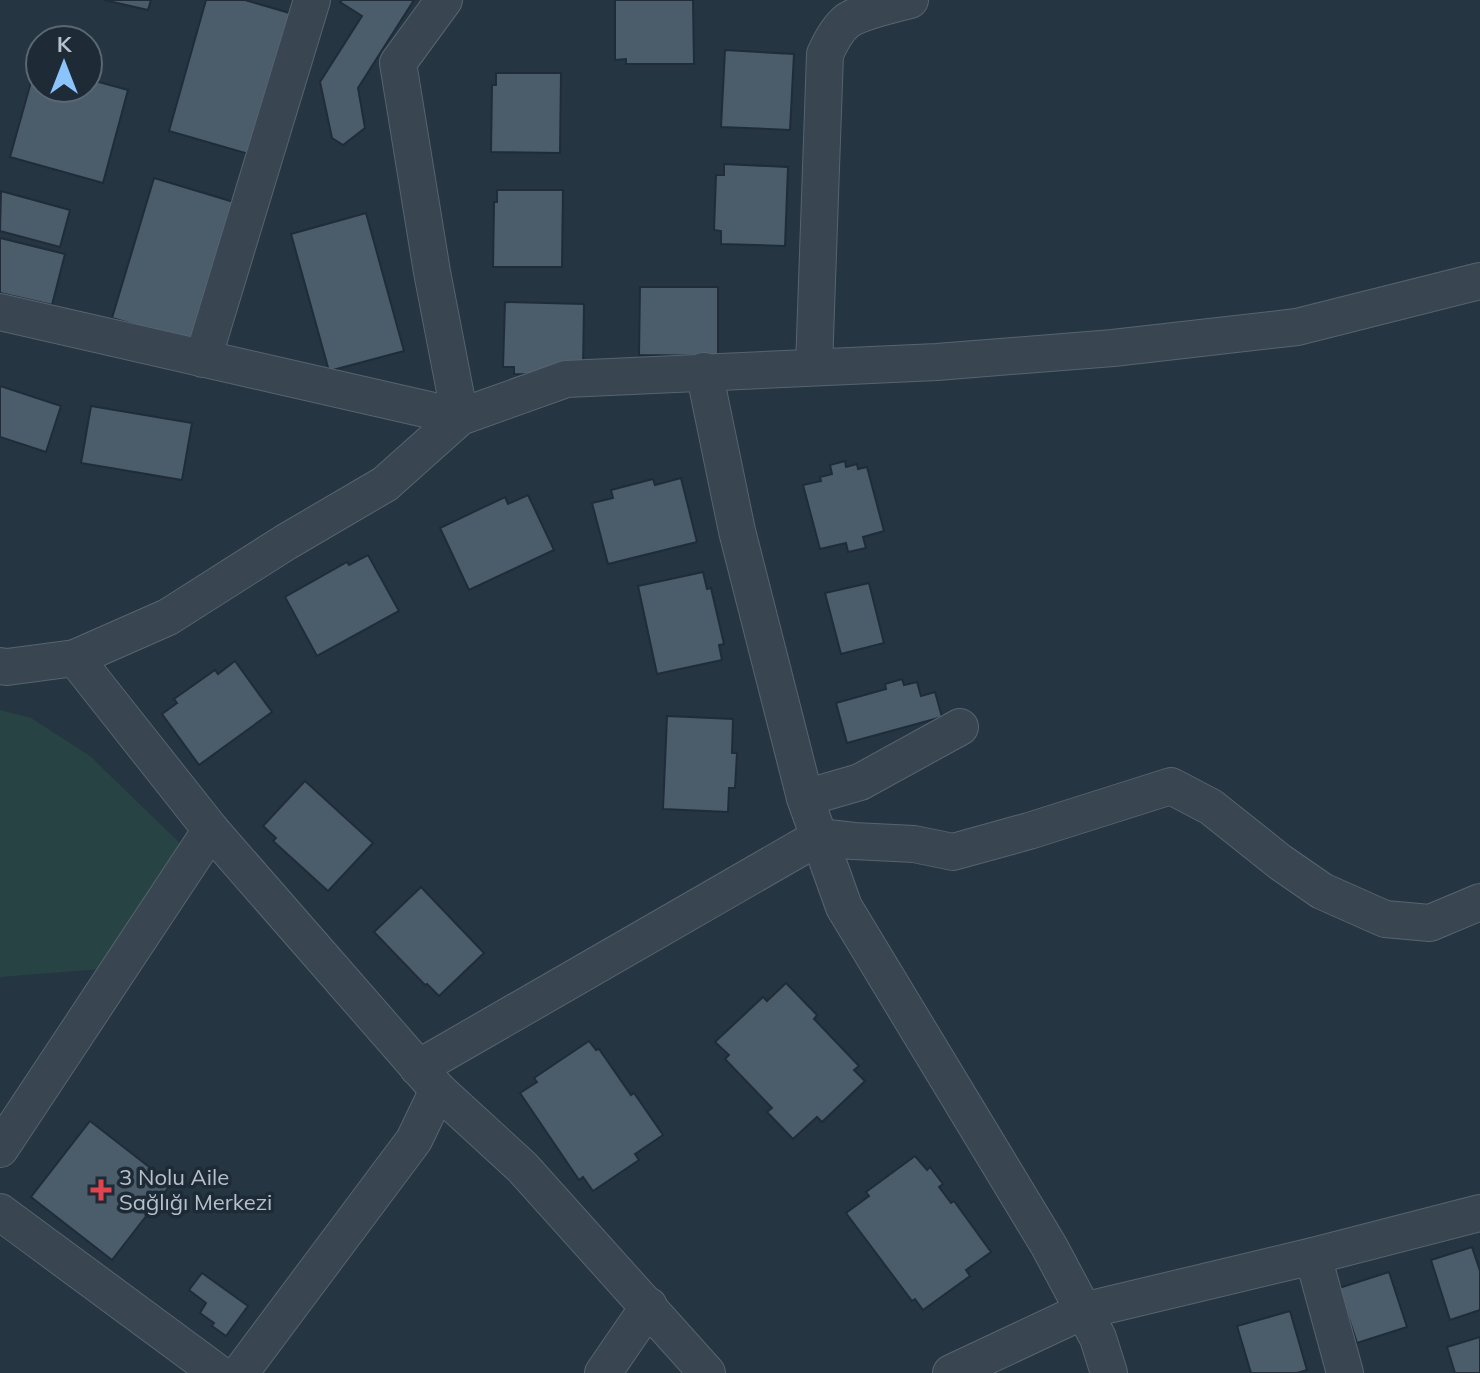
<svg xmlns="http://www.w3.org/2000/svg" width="1480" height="1373" viewBox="0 0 1480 1373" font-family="Mulish,sans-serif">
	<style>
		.green { fill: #274343 }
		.building { fill: #4b5c6b; stroke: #202d39; stroke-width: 2 }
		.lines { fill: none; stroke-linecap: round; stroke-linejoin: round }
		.minor-casing { stroke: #57646f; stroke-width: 38 }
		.minor { stroke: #394652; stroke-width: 36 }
		.health-dot { fill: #e0444e; stroke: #1e2b37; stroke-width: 3 }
		.labels { text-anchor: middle; stroke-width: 7; stroke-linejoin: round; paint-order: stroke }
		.poi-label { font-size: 22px; fill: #b6c1cc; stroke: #1e2b37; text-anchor: start }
	</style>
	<rect width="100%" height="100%" fill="#253542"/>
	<!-- green -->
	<polygon class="green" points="0,710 31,718 90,756 187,850 102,969 0,977"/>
	<!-- building -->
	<g class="building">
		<polygon points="104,0 151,0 148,10"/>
		<polygon points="206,0 245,0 293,14 252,155 169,131"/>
		<polygon points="342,0 414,0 358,88 365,128 343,145 332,138 320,82 362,16 340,2"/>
		<polygon points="615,0 693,0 694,64 626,64 626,59 615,60"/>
		<polygon points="725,50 794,54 790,130 721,127"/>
		<polygon points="36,64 40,65 40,88 88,88 88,79 128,90 103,183 10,157"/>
		<polygon points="496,73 561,73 560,153 491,152 492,85 496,85"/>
		<polygon points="724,164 788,167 785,246 721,244 721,231 714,230 716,175 724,175"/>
		<polygon points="154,178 237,203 196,343 112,318"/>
		<polygon points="497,190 563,190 562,267 493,267 494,202 497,202"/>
		<polygon points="1,191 70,210 60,247 0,231"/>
		<polygon points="366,213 404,351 329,371 291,234"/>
		<polygon points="0,238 65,254 52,305 0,293"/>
		<polygon points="640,287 718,287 718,356 639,355"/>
		<polygon points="505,302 584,304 583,369 571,375 514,374 514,367 503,367"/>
		<polygon points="0,386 61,406 46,452 0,437"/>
		<polygon points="91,406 192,423 182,480 81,463"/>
		<polygon points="845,461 846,467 857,464 858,469 867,467 884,531 863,537 866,548 848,552 846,543 820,549 803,485 821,481 820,477 832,474 830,465"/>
		<polygon points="681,478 697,542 608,564 592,503 613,498 611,490 653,479 655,485"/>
		<polygon points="528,495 554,550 469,590 440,528 505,497 508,504"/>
		<polygon points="368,555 399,611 317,656 285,597 347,562 349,565"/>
		<polygon points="703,572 707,589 711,588 724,644 719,645 722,660 657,674 638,586"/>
		<polygon points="869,583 884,643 841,654 825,593"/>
		<polygon points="235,661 272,712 199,765 162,714 177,703 174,699 215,670 218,674"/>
		<polygon points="902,679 904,685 917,682 921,696 935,692 942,717 847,743 836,703 886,689 885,684"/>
		<polygon points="667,716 733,719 732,753 737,753 735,788 729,788 728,812 663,809"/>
		<polygon points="305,781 373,843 328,891 273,841 276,838 263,826"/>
		<polygon points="421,887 484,953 439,996 427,984 425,985 374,932"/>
		<polygon points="786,983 817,1015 814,1019 859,1066 854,1070 865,1081 822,1122 817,1117 793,1139 767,1112 772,1108 725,1059 729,1055 715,1042 763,997 767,1001"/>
		<polygon points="589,1041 596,1050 599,1049 631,1095 634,1093 663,1135 635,1154 639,1160 593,1191 583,1177 579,1180 520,1093 537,1082 534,1078"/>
		<polygon points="90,1121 171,1184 112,1260 31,1197"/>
		<polygon points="915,1156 927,1170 930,1167 943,1184 939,1187 951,1203 954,1201 991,1252 966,1270 970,1276 923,1310 915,1299 912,1301 846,1213 869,1196 866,1192"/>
		<polygon points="1472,1247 1480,1271 1480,1310 1450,1320 1431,1260"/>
		<polygon points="1389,1272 1407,1327 1357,1343 1339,1288"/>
		<polygon points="202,1273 248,1306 226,1336 212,1326 214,1323 200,1313 206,1303 189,1290"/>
		<polygon points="1290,1311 1307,1370 1297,1373 1251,1373 1237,1326"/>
		<polygon points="1480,1337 1480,1373 1455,1373 1447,1347"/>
	</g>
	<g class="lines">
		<defs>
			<g id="minor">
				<polyline points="0,312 460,417 432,272 398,63 444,0"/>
				<polyline points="203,359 312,0"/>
				<path d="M814,367L825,54C830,43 837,29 847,21C859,12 894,4 910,0"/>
				<polyline points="704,371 737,531 805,798 844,907 1049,1246 1098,1338 1109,1373"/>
				<polyline points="75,658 211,830 438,1090 522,1167 707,1373"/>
				<polyline points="0,666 7,667 75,658 168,617 286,542 385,484 460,417 566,379 937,362 1113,348 1297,327 1480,281"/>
				<polyline points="805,798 860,782 960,727"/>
				<polyline points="418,1068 819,837 854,841 914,844 953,852 1029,831 1171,786 1211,807 1280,862 1322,891 1385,919 1430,923 1480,902"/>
				<polyline points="0,1149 211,830"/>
				<polyline points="0,1212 218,1373"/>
				<polyline points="1313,1256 1345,1373"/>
				<polyline points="240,1373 414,1140 438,1090"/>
				<polyline points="603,1373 649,1306"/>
				<polyline points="951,1373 1083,1311 1313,1256 1480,1213"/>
			</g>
		</defs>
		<!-- minor casing -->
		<use href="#minor" class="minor-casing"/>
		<!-- minor -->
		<use href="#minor" class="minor"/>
	</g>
	<!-- markers -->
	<path class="health-dot" d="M97 1178h8v8h8v8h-8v8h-8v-8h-8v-8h8z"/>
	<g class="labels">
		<!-- poi labels -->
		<g class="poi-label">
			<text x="119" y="1185">3 Nolu Aile<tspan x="119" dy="25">Sağlığı Merkezi</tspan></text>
		</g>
	</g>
	<!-- north arrow -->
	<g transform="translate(64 64)"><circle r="38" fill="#1e2b37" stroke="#5b6773" stroke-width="2"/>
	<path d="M0-6L14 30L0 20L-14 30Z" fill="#8bc3fc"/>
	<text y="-12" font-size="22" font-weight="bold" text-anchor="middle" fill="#b6c1cc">K</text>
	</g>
</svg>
